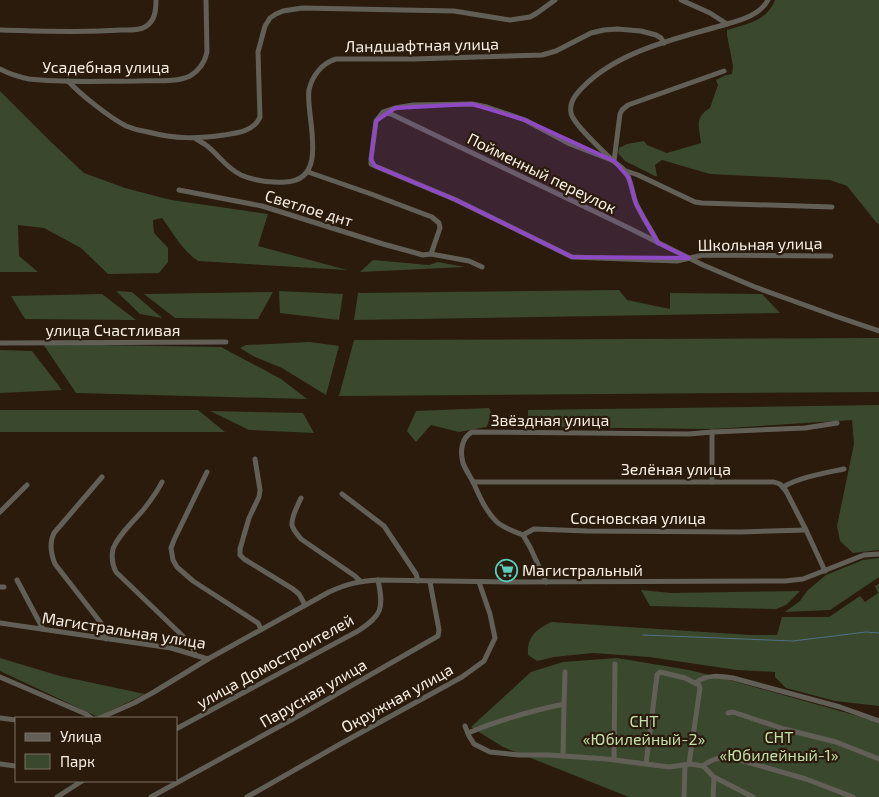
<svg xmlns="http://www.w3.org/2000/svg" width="879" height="797" viewBox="0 0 879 797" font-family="'Exo 2',sans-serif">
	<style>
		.green { fill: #3a482e }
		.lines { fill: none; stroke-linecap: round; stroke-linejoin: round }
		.stream { stroke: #517284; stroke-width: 1 }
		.street { stroke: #626056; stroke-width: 5 }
		.marked { fill: #8e49c5; fill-opacity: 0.2; stroke: #8e49c5; stroke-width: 4; stroke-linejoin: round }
		.labels { text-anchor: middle; stroke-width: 4.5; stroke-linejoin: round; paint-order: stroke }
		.street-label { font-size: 16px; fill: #f9efe5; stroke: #2a1b0d }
		.poi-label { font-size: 16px; fill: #f9efe5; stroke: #2a1b0d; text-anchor: start }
		.park-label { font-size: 16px; fill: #c3e0aa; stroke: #2a1b0d }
	</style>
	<rect width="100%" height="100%" fill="#2a1b0d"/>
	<!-- green -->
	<g class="green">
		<path d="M775,0H879V224L876,222L847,186L830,180L710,174L662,160L655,165L657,176H655L625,161L618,153L619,148L627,144L644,141L647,145L667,153L701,143C699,126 694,118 710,108L718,85L716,80L726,75L732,74L733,66L727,35V30C747,24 767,21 775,0Z"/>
		<path d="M0,91L50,141L84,173L125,188L171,200L268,214L258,246L347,270L198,261C182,250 173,233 162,218L153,220L154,233L168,248V262L159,273L108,274L81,248L44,228L18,225L19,256L38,272H0Z"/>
		<polygon points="373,260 429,265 438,262 465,267 360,272"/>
		<polygon points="619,290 627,300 670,309 670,293 762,294 780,313 354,320 358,293"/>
		<polygon points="116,291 132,292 162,318 140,314"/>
		<polygon points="279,291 343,294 339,320 280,313"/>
		<polygon points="273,292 258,319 175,318 144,294"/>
		<polygon points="102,294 136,320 25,319 11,296"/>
		<polygon points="879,338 879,392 339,396 354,340"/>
		<polygon points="310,342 339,346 326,395 282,368 253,356 240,348 246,345"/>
		<polygon points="43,344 221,347 281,379 307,399 76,393"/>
		<polygon points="0,350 32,351 62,390 0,393"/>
		<polygon points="879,405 879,550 853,553 840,541 837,526 854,444 852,420 713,429 528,427 528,410"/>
		<polygon points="489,408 491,412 488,424 486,427 459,432 431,425 416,442 407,431 416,411"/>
		<polygon points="0,410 198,410 225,432 0,432"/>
		<polygon points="210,411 303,413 314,433 249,430"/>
		<polygon points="879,558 879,577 830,610 785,612 800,601 808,590 826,575 863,560"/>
		<path d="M879,584V706L835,701L786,688L775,677V672L737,670L649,657L593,653L554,657L537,661L528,655C527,636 536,630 551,622L751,635H777L782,617H829L860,596L865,602L878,593L875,586Z"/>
		<polygon points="641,590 671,593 800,591 786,605 776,609 650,606"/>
		<polygon points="0,658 60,676 145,694 98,717 0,671"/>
		<polygon points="617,658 689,670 726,679 879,722 879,797 629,797 503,747 471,727 531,672 563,662"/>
	</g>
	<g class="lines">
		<!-- stream -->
		<polyline class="stream" points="643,635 793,641 866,632 879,633"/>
		<!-- street -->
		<g class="street">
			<path d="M681,0L710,13L727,24C742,20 761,14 768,0"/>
			<path d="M0,30C40,31 81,33 121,30C128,30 138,31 145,27C155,21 156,11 156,0"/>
			<path d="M0,69C9,74 19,77 29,79C64,83 101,81 137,81C152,80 176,83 190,76C200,70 205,62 207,52L206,0"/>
			<polyline points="724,71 628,105 622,110 620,114 614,161 570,144 525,120 487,107 472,104 413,105 395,108 383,112 376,121 371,159 371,164 375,166 456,200 572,257 677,261 703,255 831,256"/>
			<path d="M68,81C81,95 109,117 126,126C133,129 141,131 148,132C175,139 197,139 224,135C238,133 254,131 260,117L258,52L265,26L270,18L276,14L283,11L302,8L454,11L510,20L530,17L537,13L555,0"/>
			<polyline points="384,113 391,114 629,228 703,265 755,287 835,316 879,331"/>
			<path d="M196,139C199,141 203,143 206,145C218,154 226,168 241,175C255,181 271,183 286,182C331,180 305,115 309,90C312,76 322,63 336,59H413L542,55L556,51L591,33L604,30L617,29L641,31L656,35L661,38L664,43"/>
			<polyline points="626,171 638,175 695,202 702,203 832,207"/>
			<polyline points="308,172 371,194 432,217 439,223 440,228 431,254 469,261 482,267"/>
			<polyline points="179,190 262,206 383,244 423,255 431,254"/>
			<path d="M658,243C651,229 642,217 636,203C632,193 631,178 625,171C622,167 617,164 613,161C604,152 573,124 571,113C569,102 576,94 583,87C619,50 679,38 727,24"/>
			<polyline points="0,343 226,342"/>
			<polyline points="712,432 805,428 837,423"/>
			<polyline points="255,459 260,490 259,497 249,518 240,549 240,555 244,559 293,589 299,594 305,605"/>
			<polyline points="207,472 174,540 171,548 173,560 177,567 193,581 258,623 261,629"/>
			<path d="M102,477L54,533C49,543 51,554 55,564L101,623L106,639"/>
			<path d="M162,482C157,492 151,500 144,509C135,520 118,535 113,549C111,558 112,564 116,572L189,642L193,648L195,655"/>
			<polyline points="473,482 774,482 780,484 786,491 806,530 825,571"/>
			<path d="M783,487C800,477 825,473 844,469"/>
			<polyline points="342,494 384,526 416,574 418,581"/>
			<path d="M301,498C298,505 291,517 292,525C293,530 298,535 301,539L355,576L360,581"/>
			<polyline points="0,512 27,485"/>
			<path d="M523,535C513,531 503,528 496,521C485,510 480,497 474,484C471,477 466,471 463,463C460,452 461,438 472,432L689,434L712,432V482"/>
			<polyline points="17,580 43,629"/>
			<polyline points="546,582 530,547 523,535 532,530 534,529 587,531 741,532 806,530"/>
			<polyline points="0,587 4,587"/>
			<path d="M0,623L171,648L208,659L329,592C347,584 358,581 378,580L513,582L785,581L803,579L864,555L879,554"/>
			<polyline points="0,677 86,714 91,718"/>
			<path d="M695,683C707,674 720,676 733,678L840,707L879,721"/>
			<polyline points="728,713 733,712 784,729 836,742 879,759"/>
			<polyline points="0,718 16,720"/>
			<polyline points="100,718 134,703 154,692 208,659"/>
			<polyline points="465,726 469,736 474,744 490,752 519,755 549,755 607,759 669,767 690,764 703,766 714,777 753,797"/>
			<path d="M176,729L358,631C382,615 384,609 378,580"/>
			<path d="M468,733C499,720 531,711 564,704"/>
			<polyline points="563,756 564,706 565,672"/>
			<polyline points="614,759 615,664"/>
			<polyline points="0,764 16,766"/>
			<polyline points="646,764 657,675 660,672 685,678 699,685 700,688 689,764"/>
			<path d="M703,766C711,759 719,757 729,757L806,779L853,797"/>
			<polyline points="57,797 82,781"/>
			<polyline points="151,797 302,714 438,636 439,630 430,582"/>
			<polyline points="247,797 342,743 462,677 484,661 495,638 490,614 479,582"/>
			<polyline points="684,797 685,765"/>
			<polyline points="713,797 714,777"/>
		</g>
	</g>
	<!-- marked area -->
	<path class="marked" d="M472,104L525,120L614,161L629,178L636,204L658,243L689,258L572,257L456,200L375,166L371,159L376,121L395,108Z"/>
	<!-- icons -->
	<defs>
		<symbol id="supermarket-ring" viewBox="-11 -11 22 22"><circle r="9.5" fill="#2a1b0d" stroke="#5acebc" stroke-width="1.5"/><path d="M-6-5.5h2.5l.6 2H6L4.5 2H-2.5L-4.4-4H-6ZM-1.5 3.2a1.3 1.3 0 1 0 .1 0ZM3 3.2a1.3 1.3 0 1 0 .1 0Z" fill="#5acebc"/></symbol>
	</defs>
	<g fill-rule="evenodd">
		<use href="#supermarket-ring" x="494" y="558" width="25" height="25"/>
	</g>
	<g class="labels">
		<!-- street labels -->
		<g class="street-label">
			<text transform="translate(422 45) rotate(-1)" y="6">Ландшафтная улица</text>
			<text x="106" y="73">Усадебная улица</text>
			<text transform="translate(542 173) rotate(26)" y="6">Пойменный переулок</text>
			<text transform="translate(309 208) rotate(17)" y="6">Светлое днт</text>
			<text transform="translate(760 244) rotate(-1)" y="6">Школьная улица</text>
			<text x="113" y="336">улица Счастливая</text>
			<text x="550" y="426">Звёздная улица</text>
			<text x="676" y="475">Зелёная улица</text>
			<text x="638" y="524">Сосновская улица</text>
			<text transform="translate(124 630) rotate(9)" y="6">Магистральная улица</text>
			<text transform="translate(275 661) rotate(-29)" y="6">улица Домостроителей</text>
			<text transform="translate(313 693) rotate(-30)" y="6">Парусная улица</text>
			<text transform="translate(397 698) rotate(-29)" y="6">Окружная улица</text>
		</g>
		<!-- poi labels -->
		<g class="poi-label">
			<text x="522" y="576">Магистральный</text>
		</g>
		<!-- park labels -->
		<g class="park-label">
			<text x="644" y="727">СНТ<tspan x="644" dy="18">«Юбилейный-2»</tspan></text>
			<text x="779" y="743">СНТ<tspan x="779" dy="18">«Юбилейный-1»</tspan></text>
		</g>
	</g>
	<!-- legend -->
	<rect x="15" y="717" width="162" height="65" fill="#2a1b0d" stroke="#7d7063"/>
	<rect x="25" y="733" width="25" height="8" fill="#626056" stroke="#7d7063"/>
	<text x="60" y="742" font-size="15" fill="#f9efe5">Улица</text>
	<rect x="25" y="754" width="25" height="15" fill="#3a482e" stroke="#7d7063"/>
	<text x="60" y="767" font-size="15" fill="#f9efe5">Парк</text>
</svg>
